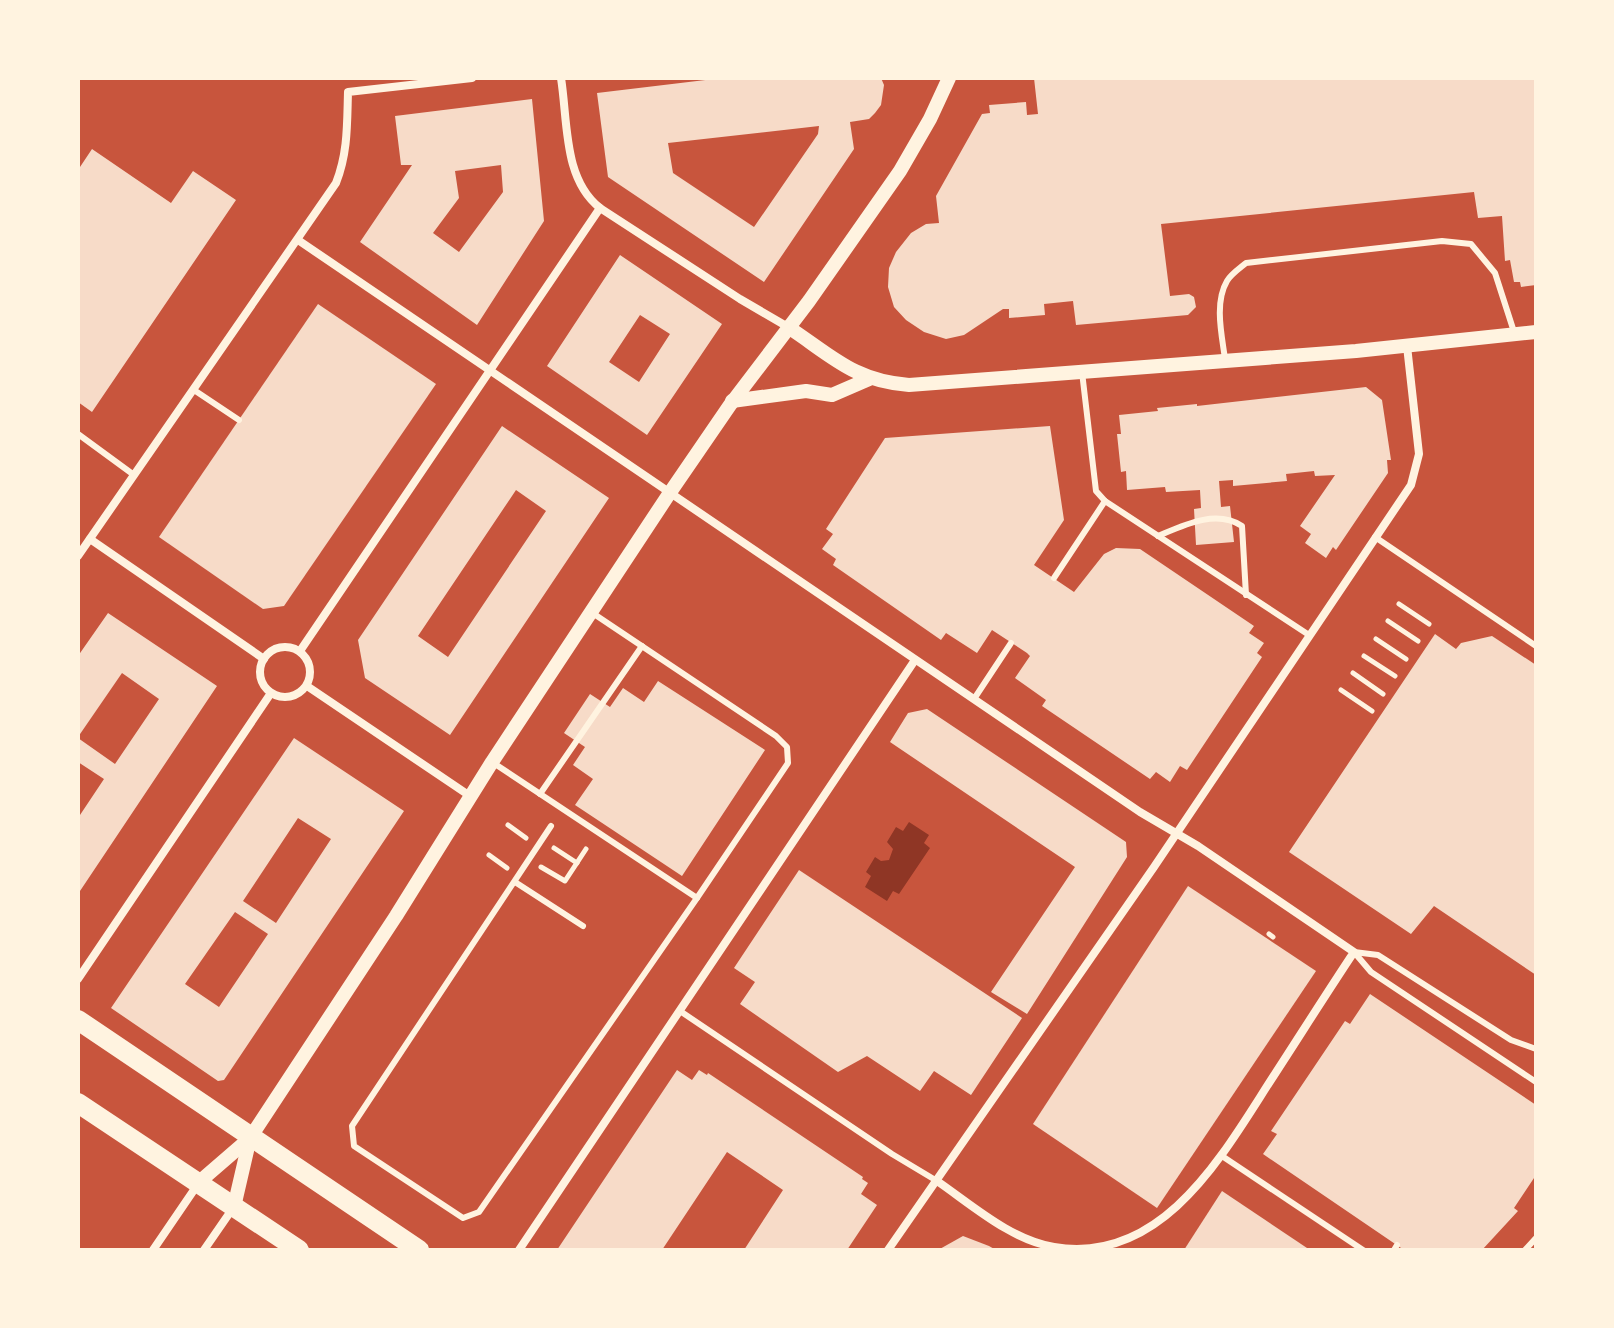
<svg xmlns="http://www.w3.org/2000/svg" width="1614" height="1328" viewBox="0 0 1614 1328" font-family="'Golos Text',sans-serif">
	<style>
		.water { fill: #8f3625 }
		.building { fill: #f7dbc8; fill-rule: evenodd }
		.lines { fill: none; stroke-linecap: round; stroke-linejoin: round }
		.path { stroke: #fff3e0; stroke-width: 5 }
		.service { stroke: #fff3e0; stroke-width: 6 }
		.minor { stroke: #fff3e0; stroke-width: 8 }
		.tertiary { stroke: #fff3e0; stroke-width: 14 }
		.primary { stroke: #fff3e0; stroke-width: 20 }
	</style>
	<rect width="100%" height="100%" fill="#c8553d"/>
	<!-- water -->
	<polygon class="water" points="909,822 929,835 924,843 930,848 899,894 893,891 887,901 865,887 871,876 866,872 875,857 881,861 889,860 893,849 887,842 896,827 903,831"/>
	<!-- building -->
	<g class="building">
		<path d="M722,78H881L884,85L881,105L875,113L869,119L850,122L854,149L764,282L608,177L597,93ZM819,126L818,134L754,227L673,173L668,143Z"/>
		<polygon points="1034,78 1536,78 1536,285 1521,287 1520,282 1514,282 1510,260 1505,261 1502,216 1478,218 1474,192 1161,224 1170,296 1189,294 1194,297 1196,307 1188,315 1076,325 1073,301 1044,304 1045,315 1009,318 1009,309 1003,309 964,335 946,339 924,332 906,320 894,307 888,287 889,268 896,252 911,233 926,224 939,223 936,196 982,114 990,113 989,105 1026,102 1027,115 1038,114"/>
		<path d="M532,99L544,221L477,325L360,242L412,165H401L395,116ZM501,165L503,192L459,252L433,233L459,198L455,171Z"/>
		<polygon points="92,149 171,203 193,171 236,200 92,412 78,402 78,170"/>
		<path d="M620,255L722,324L647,435L547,366ZM640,315L670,334L639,382L609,362Z"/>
		<polygon points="318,304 436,384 284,606 263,609 159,537"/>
		<polygon points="1366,387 1382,400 1391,460 1387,460 1388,473 1336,550 1333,547 1326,558 1305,543 1311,534 1300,526 1335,475 1315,476 1314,471 1286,474 1287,481 1233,486 1233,480 1219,481 1221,507 1230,506 1234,542 1196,545 1194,509 1201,508 1200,490 1166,492 1165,487 1127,490 1126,471 1121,472 1117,434 1121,434 1119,415 1158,411 1157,408 1197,404 1197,406"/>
		<path d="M502,426L609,498L450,735L365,678L358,640ZM516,490L546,511L448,657L418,636Z"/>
		<polygon points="1050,426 1064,520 1034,565 1074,592 1104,554 1116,548 1140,549 1254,626 1249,633 1264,643 1257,653 1262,657 1187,770 1180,766 1170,782 1156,772 1150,779 1042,706 1046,700 1015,678 1030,656 1027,653 992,630 977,653 946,633 941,640 833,565 836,559 822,549 833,534 826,529 885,438"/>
		<polygon points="108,613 217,686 78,894 78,818 104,779 78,762 78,738 115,764 159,699 122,673 78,737 78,656"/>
		<polygon points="1435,634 1456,649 1461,643 1492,636 1536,665 1536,975 1434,906 1411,934 1289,852"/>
		<polygon points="658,681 765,750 682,876 575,805 593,779 573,765 585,747 564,733 590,694 610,707 623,688 644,702"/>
		<polygon points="927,709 1126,842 1127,857 1027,1014 991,992 1075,867 890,742 908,713"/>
		<path d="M294,738L404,811L224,1080L218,1081L111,1008ZM298,818L331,839L276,923L243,901ZM235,912L268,934L219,1007L185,984Z"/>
		<polygon points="799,870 1022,1018 971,1095 934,1071 920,1091 867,1056 838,1072 740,1004 755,982 734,968"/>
		<polygon points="1188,886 1316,971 1157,1208 1033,1124"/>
		<polygon points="1370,994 1536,1105 1536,1175 1514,1208 1518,1211 1482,1250 1404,1250 1263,1154 1277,1134 1271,1131 1345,1021 1350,1024"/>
		<polygon points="677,1070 692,1080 699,1070 707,1075 708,1073 863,1177 862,1179 868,1183 861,1194 877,1205 847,1250 744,1250 783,1190 727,1152 662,1250 557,1250"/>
		<polygon points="1222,1191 1310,1250 1184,1250"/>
		<polygon points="963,1236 989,1246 996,1250 938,1250"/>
	</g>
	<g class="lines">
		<!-- path -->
		<g class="path">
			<polyline points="1399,604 1429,624"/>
			<polyline points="1388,621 1418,641"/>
			<polyline points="1376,639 1406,659"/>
			<polyline points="1364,656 1395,676"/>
			<polyline points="1353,673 1383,694"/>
			<polyline points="1341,690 1372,711"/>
			<polyline points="508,825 526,838"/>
			<polyline points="554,848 577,863"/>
			<polyline points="489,855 507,868"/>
			<polyline points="541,867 565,881 586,849"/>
			<polyline points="1269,934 1273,937"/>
		</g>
		<!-- service -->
		<g class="service">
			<path d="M1225,359C1222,336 1214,303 1227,281C1231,274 1240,268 1246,263L1442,241L1471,244L1495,273L1515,335"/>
			<polyline points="1082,372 1096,491 1105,501 1309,635"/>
			<polyline points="194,390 239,420"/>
			<polyline points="78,434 134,475"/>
			<path d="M1158,536C1184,525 1216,509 1242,526L1246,595"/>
			<polyline points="1375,537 1536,646"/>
			<polyline points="1054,578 1105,501"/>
			<polyline points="974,699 1011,643"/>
			<polyline points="492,762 697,898 788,763 787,747 776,736 591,612"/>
			<polyline points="540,794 642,646"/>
			<polyline points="551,826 352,1126 354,1146 463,1218 479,1212 697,898"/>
			<polyline points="515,882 583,926"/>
			<polyline points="1354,952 1371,972 1536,1082"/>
			<polyline points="1354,952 1378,955 1511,1040 1536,1049"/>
			<polyline points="680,1011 892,1154 937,1181"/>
			<polyline points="1222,1156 1363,1250"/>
			<polyline points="1394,1250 1397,1245"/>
			<polyline points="1525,1250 1536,1238"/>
		</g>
		<!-- minor -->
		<g class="minor">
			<polyline points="600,208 740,299 788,327"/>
			<path d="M298,240L1140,812L1198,846L1354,952C1326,994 1299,1037 1271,1080C1222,1156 1162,1265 1054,1247C1011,1240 972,1205 937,1181"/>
			<polyline points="90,539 264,659"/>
			<path d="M78,556L336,183C348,153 347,124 348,92L472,78"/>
			<circle cx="285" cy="672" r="25"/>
			<path d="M300,651L600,208C563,179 568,122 561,78"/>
			<polyline points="307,686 470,796"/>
			<polyline points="78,979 271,693"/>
			<polyline points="153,1250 198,1184"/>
			<polyline points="204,1250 233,1208"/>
			<polyline points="519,1250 915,660"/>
			<polyline points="888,1250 1154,867 1411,485 1419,454 1407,346"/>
		</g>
		<!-- tertiary -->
		<g class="tertiary">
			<path d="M788,327C832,356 854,381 909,385L1356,351L1536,332"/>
			<polyline points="732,401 806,391 832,395 869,379"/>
			<polyline points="198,1183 250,1138 396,916 492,762 669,494 730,405 809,301 900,171 930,119 949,78"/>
			<polyline points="234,1207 250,1138"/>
		</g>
		<!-- primary -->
		<g class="primary">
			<polyline points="78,1020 419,1250"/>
			<polyline points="78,1103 299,1250"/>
		</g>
	</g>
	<!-- border -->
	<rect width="1614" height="1328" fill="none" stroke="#fff3e0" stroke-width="160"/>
</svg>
